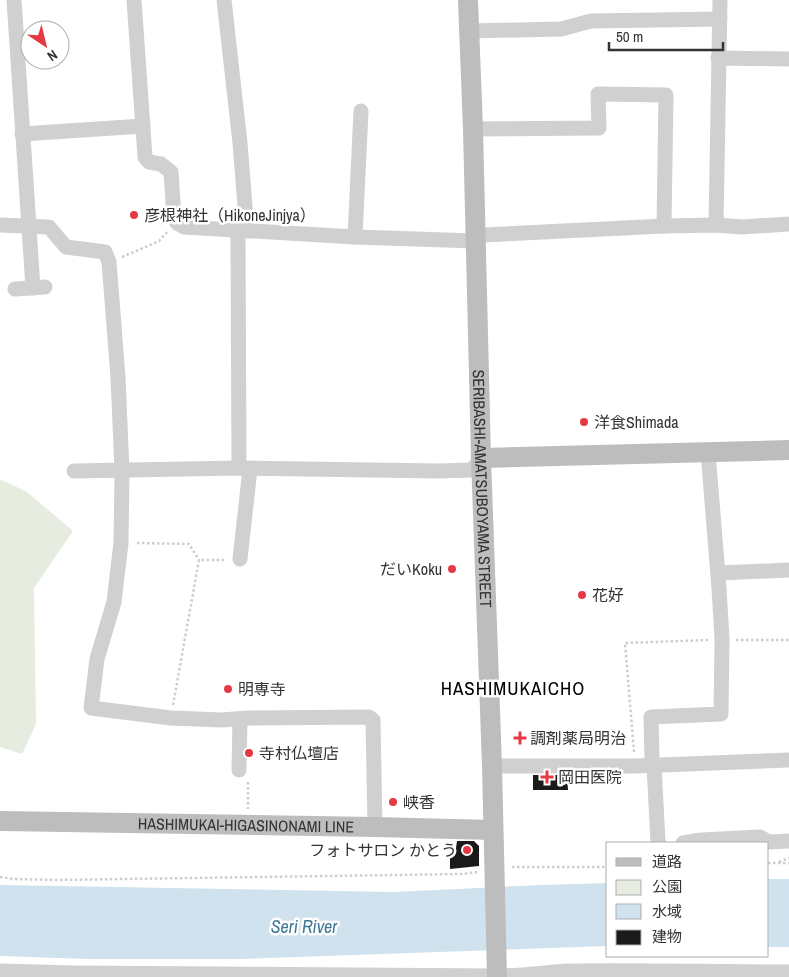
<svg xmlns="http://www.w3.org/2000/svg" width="789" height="977" viewBox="0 0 789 977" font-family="'Archivo Narrow','Noto Sans JP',sans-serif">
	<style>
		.green { fill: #e6ecdf }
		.water { fill: #cfe2ee }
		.building { fill: #1a1a1a }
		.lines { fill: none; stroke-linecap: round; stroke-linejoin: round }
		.path { stroke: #cdcdcd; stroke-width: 2.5; stroke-dasharray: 2.5 2.5; stroke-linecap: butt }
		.street { stroke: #d0d0d0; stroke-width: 15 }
		.secondary { stroke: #bdbdbd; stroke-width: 20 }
		.poi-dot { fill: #e63946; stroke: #fff; stroke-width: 2 }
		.labels { text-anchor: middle; stroke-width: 5; stroke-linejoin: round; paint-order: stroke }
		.poi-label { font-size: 16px; fill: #333; stroke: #fff; text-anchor: start }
		.street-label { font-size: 16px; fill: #333; stroke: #fff }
		.water-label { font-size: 18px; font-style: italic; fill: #3f7597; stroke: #fff }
		.quarter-label { font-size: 19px; letter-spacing: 1px; fill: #000; stroke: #fff }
	</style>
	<rect width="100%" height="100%" fill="#fff"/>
	<!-- green -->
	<polygon class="green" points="0,479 27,492 73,531 34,588 36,724 22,754 0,747"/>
	<!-- water -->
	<g class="water">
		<rect x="768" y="879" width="21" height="68"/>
		<polygon points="608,883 608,946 241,959 89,959 0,956 0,885 394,892 542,885"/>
	</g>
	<!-- building -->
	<g class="building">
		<polygon points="533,775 567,775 568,790 533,790"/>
		<polygon points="457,841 474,841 479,846 479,866 450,869 450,855 455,855"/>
	</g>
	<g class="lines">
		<!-- path -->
		<g class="path">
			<polyline points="122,257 159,241 167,232"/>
			<polyline points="137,543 189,544 199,560"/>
			<polyline points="736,640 789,640"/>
			<polyline points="173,705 199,560 226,560"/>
			<polyline points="634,752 625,643 708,640"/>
			<polyline points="248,782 248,809"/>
			<polyline points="779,862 789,858"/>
			<polyline points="768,863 789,863"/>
			<polyline points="512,867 608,867"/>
			<polyline points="0,877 14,879 56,880 462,874 478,872"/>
		</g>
		<!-- street -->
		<g class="street">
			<polyline points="14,0 33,288"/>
			<polyline points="134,0 145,157 149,162 161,164 171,172 174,217 177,223 184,227 355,237 476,241 484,235 664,226 716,225 742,227 789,224"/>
			<polyline points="224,0 240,143 247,231"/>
			<polyline points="469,31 561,29 591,21 720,19"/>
			<polyline points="718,58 789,59"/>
			<polyline points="473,129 599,128 598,94 666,95 664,226"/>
			<polyline points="22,134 143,126"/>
			<polyline points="0,225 49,227 66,247 105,252 109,262 118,377 122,471 121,543 114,602 97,659 91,708 171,718 222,720 247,718 369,717 373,720 375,827"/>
			<polyline points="716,225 720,0"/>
			<polyline points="238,230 239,468"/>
			<polyline points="355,237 361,111"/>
			<polyline points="15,289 45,287"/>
			<polyline points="74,471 239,468 438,471 472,470 481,458"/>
			<polyline points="240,559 250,469"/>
			<polyline points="718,573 789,570"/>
			<polyline points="492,766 635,766 789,760"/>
			<polyline points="239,770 240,719"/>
			<polyline points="659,843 658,842 654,765 652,760 651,717 721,714 722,639 719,588 708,452"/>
			<polyline points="683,843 701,840 760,837 769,842 789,841"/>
			<path d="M0,971L73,973L497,976C522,976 546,972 570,971C643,970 716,972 789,972"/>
		</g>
		<!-- secondary -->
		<g class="secondary">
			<path id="s1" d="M468,0L473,129L481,458L492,766L497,977"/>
			<polyline points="481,458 789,450"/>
			<path id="s2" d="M0,821L375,827L493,830"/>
		</g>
	</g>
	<!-- markers -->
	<g class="poi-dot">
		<circle cx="134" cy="215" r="5"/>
		<circle cx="584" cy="422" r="5"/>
		<circle cx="452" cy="569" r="5"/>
		<circle cx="582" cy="595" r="5"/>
		<circle cx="228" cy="689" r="5"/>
		<path d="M517.5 730.5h5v5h5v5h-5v5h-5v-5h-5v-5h5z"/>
		<circle cx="249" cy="753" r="5"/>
		<path d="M544.5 769.5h5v5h5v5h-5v5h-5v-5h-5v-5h5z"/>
		<circle cx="393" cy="802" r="5"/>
		<circle cx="467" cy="850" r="5"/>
	</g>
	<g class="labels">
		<!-- poi labels -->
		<g class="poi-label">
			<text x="144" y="221">彦根神社（HikoneJinjya）</text>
			<text x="594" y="428">洋食Shimada</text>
			<text x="442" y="575" text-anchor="end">だいKoku</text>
			<text x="592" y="601">花好</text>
			<text x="238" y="695">明専寺</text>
			<text x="530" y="744">調剤薬局明治</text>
			<text x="259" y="759">寺村仏壇店</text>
			<text x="558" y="783">岡田医院</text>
			<text x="403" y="808">峡香</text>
			<text x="457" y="856" text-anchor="end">フォトサロン かとう</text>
		</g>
		<!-- street labels -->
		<g class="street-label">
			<text dy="6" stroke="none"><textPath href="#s1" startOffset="489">SERIBASHI-AMATSUBOYAMA STREET</textPath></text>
			<text dy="6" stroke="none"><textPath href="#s2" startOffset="246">HASHIMUKAI-HIGASINONAMI LINE</textPath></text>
		</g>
		<!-- water labels -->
		<g class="water-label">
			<text x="304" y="933">Seri River</text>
		</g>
		<!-- quarter labels -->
		<g class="quarter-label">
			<text x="513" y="695">HASHIMUKAICHO</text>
		</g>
	</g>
	<!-- legend -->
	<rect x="606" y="842" width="162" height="115" fill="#ffffff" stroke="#adadad"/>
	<rect x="616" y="858" width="25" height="8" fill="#bdbdbd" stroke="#adadad"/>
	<text x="652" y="867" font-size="15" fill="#333333">道路</text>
	<rect x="616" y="880" width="25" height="15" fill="#e6ecdf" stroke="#adadad"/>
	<text x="652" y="892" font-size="15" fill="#333333">公園</text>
	<rect x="616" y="904" width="25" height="15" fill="#cfe2ee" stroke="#adadad"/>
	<text x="652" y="917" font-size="15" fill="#333333">水域</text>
	<rect x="616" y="930" width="25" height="15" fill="#1a1a1a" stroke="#adadad"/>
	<text x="652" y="942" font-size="15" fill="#333333">建物</text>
	<!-- north arrow -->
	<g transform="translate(45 45) rotate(145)"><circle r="24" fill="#ffffff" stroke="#adadad"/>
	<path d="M0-4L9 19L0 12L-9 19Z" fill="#e63946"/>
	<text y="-8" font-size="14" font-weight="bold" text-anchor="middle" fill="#333333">N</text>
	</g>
	<!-- scale -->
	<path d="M609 42v8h114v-8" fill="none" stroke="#333333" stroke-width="2.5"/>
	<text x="616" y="42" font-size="15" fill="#333333" stroke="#ffffff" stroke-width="4" paint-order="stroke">50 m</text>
</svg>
